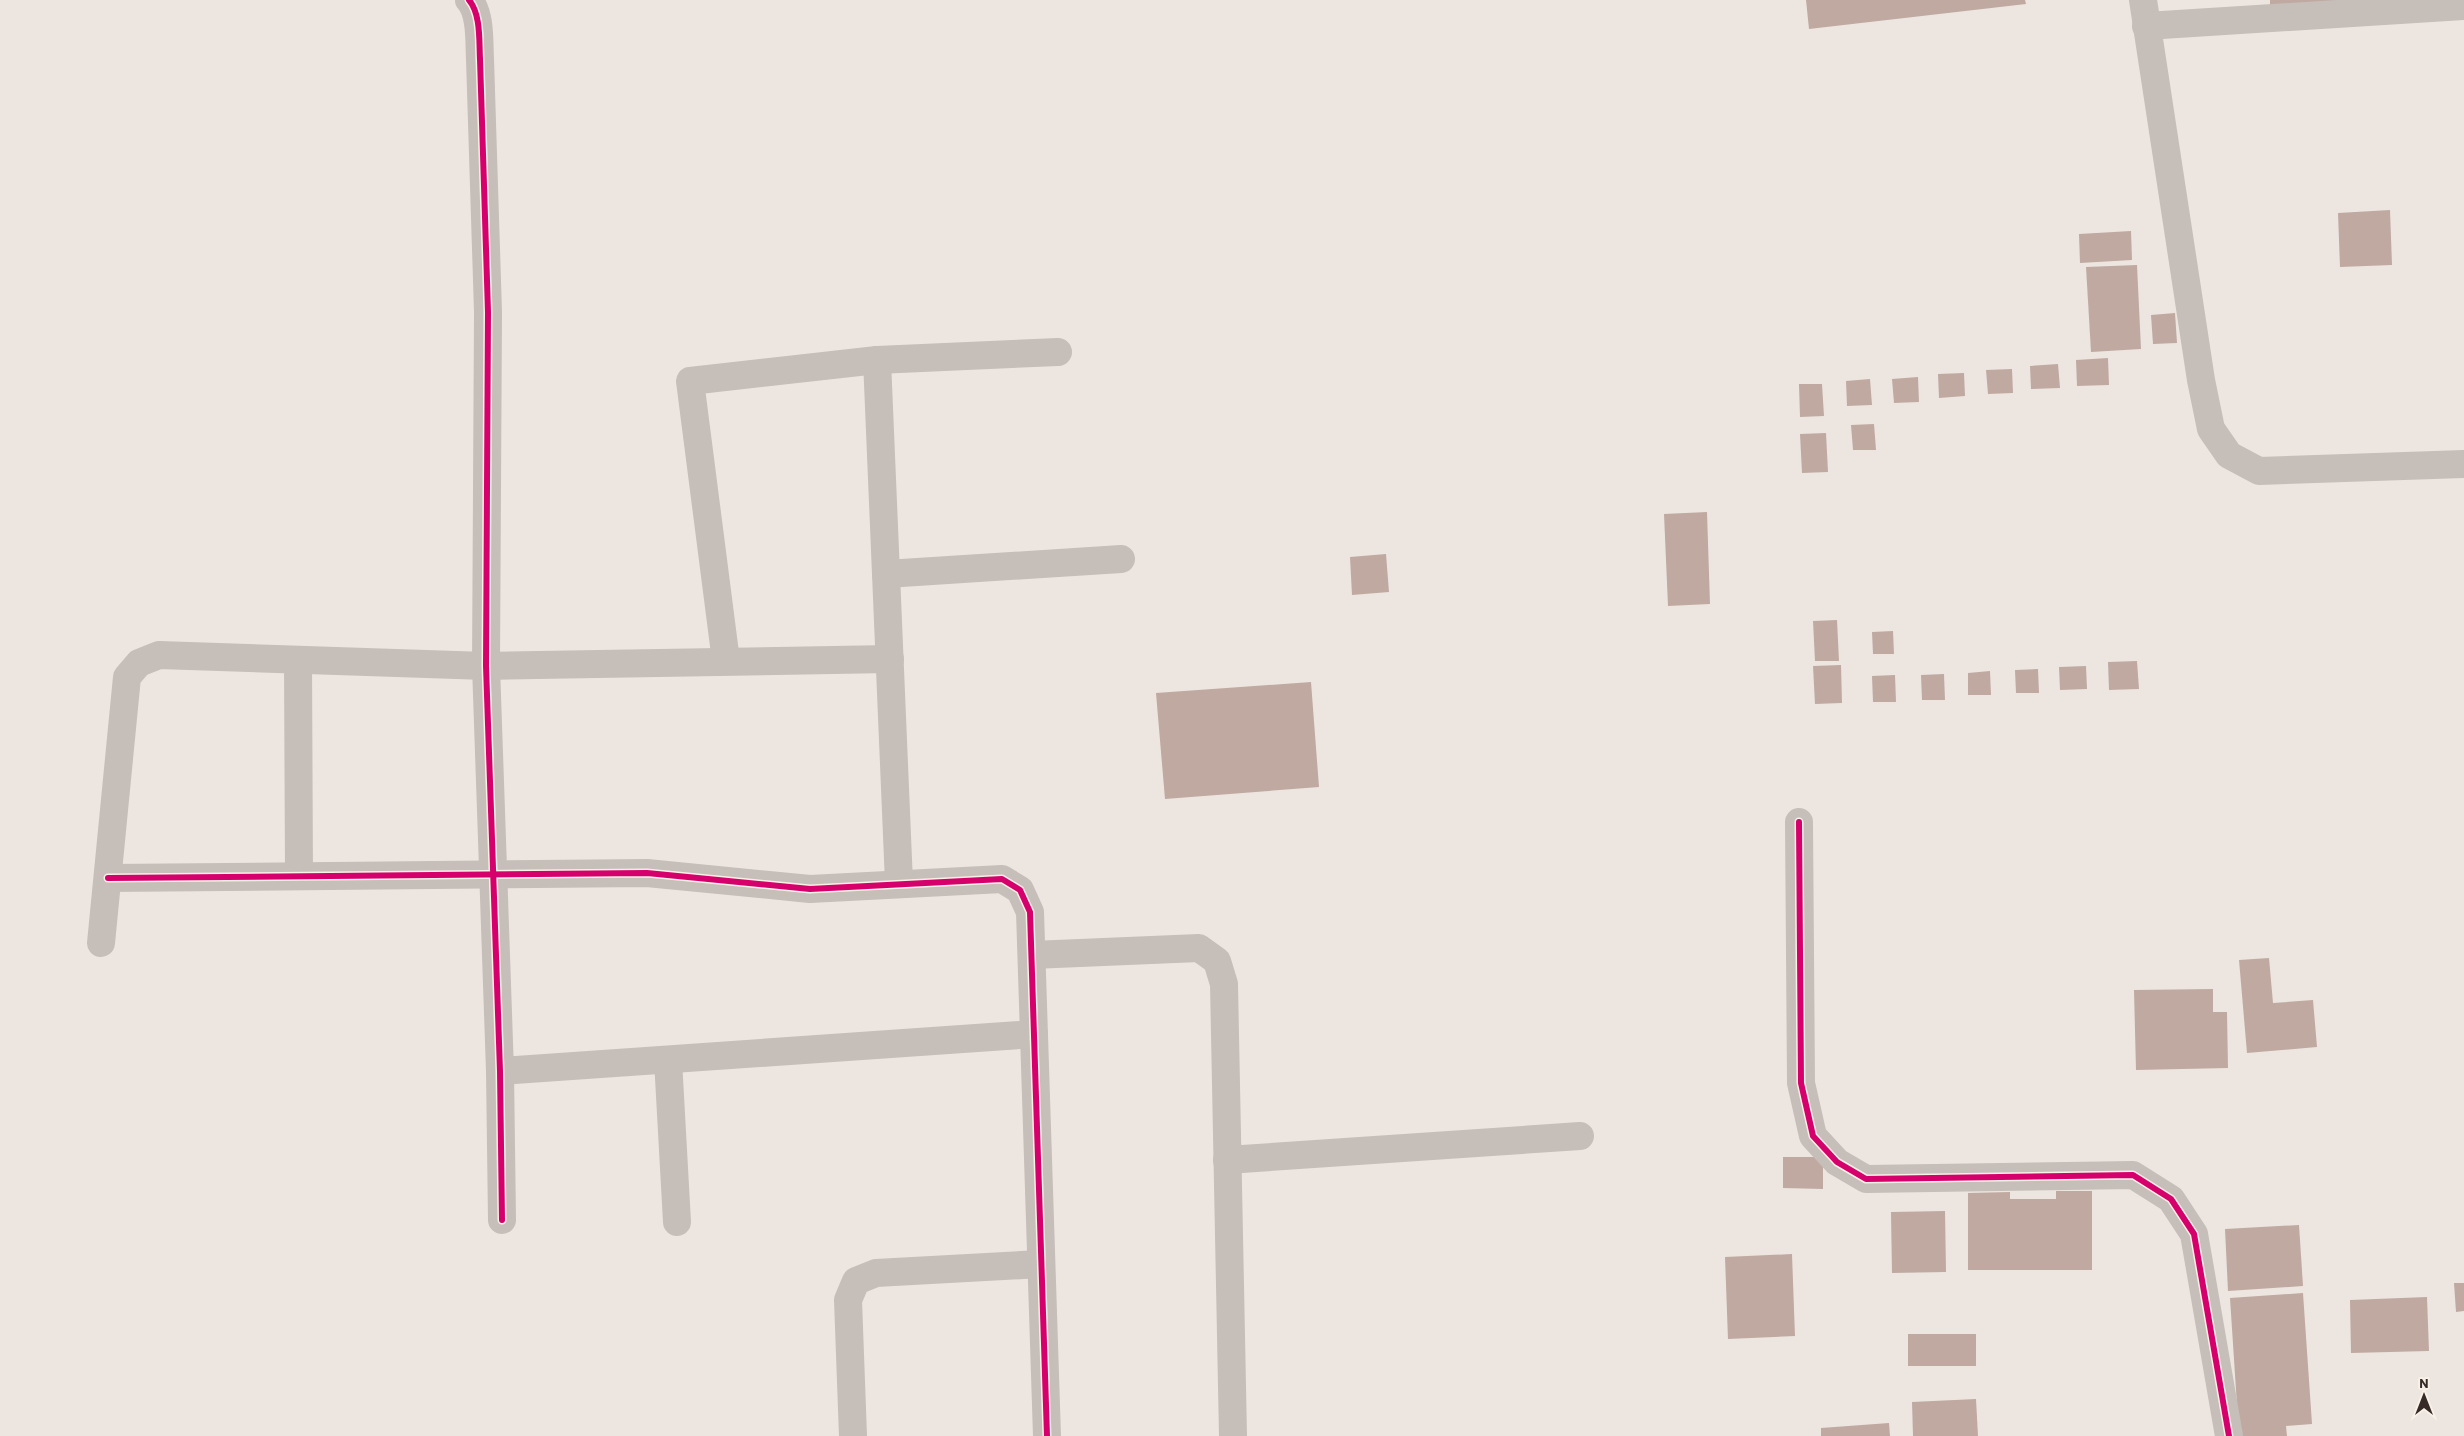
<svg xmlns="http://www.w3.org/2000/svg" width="2464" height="1436" viewBox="0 0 2464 1436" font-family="Barlow,sans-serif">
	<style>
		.building { fill: #c0a9a1 }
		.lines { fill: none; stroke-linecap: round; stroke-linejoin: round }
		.minor { stroke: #c6beb9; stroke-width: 28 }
		.cycleway-casing { stroke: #f9f0e7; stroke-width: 9 }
		.cycleway { stroke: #d6006c; stroke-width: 6 }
	</style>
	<rect width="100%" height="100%" fill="#ede6e0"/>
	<!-- building -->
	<g class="building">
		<polygon points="1806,0 2025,0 2026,4 1809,29"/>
		<polygon points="2270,0 2338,0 2338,9 2270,11"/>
		<polygon points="2390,210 2392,265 2340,267 2338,213"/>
		<polygon points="2131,231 2132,260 2080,263 2079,234"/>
		<polygon points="2137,265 2141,349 2091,352 2086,267"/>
		<polygon points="2175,313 2177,343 2153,344 2151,315"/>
		<polygon points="2108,358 2109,385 2077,386 2076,360"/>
		<polygon points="2058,364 2060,388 2031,389 2030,366"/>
		<polygon points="2012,369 2013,393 1988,394 1986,370"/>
		<polygon points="1964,373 1965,396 1939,398 1938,374"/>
		<polygon points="1918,377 1919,402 1894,403 1892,379"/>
		<polygon points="1870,379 1872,405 1847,406 1846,381"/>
		<polygon points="1799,384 1822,384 1824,416 1800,417"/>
		<polygon points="1874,424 1876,450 1853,450 1851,425"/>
		<polygon points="1826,433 1828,472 1802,473 1800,434"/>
		<polygon points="1707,512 1710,604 1668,606 1664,514"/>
		<polygon points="1386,554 1389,592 1352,595 1350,557"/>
		<polygon points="1837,620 1839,661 1815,661 1813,621"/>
		<polygon points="1893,631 1894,654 1873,654 1872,632"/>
		<polygon points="2137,661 2139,689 2109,690 2108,662"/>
		<polygon points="1841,665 1842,703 1815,704 1813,666"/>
		<polygon points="2086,666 2087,689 2060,690 2059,667"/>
		<polygon points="2038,669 2039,693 2016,693 2015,670"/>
		<polygon points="1990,671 1991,695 1968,695 1968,673"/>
		<polygon points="1944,674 1945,700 1922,700 1921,675"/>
		<polygon points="1895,675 1896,702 1873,702 1872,676"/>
		<polygon points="1311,682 1319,787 1165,799 1156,693"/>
		<polygon points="2269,958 2273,1003 2313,1000 2317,1047 2247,1053 2239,960"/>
		<polygon points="2213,989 2213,1012 2227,1012 2228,1068 2136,1070 2134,990"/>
		<polygon points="1783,1157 1823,1157 1823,1189 1783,1188"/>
		<polygon points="2056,1191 2092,1191 2092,1270 1968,1270 1968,1193 2010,1192 2010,1199 2056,1199"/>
		<polygon points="1945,1211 1946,1272 1892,1273 1891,1212"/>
		<polygon points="2299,1225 2303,1286 2228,1291 2225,1229"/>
		<polygon points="1792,1254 1795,1336 1728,1339 1725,1257"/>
		<polygon points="2454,1283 2464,1283 2464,1311 2456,1312"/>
		<polygon points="2303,1293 2312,1424 2286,1426 2287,1436 2239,1436 2230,1298"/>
		<polygon points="2427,1297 2429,1351 2351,1353 2350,1300"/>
		<rect x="1908" y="1334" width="68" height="32"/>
		<polygon points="1976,1399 1978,1436 1913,1436 1912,1402"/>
		<polygon points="1889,1423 1890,1436 1821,1436 1821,1428"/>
	</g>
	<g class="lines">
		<!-- minor -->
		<g class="minor">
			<path d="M469,0C481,14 479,41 480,59L488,312L486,666L500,1071L502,1220"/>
			<polyline points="2143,0 2201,380 2211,429 2229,455 2259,471 2464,464"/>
			<polyline points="2146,26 2464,6"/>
			<polyline points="877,360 899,883"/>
			<polyline points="886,574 1121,559"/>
			<polyline points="298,660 299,876"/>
			<polyline points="726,661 690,381 877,360 1058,352"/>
			<polyline points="1799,822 1801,1083 1813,1136 1837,1162 1866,1179 2133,1175 2171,1199 2194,1234 2229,1436"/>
			<polyline points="108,878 647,873 810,889 1002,879 1020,890 1030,912 1047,1436"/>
			<polyline points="101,943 127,677 139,663 159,655 486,666 890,659"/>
			<polyline points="1032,955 1199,948 1217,961 1224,984 1233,1436"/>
			<polyline points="668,1060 677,1222"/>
			<polyline points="500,1071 1034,1034"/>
			<polyline points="1227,1160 1580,1136"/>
			<polyline points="853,1436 848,1300 856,1281 876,1273 1041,1264"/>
		</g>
		<defs>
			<g id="cycleway">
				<path d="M469,0C481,14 479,41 480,59L488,312L486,666L500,1071L502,1220"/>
				<polyline points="1799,822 1801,1083 1813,1136 1837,1162 1866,1179 2133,1175 2171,1199 2194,1234 2229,1436"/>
				<polyline points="108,878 647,873 810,889 1002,879 1020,890 1030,912 1047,1436"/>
			</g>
		</defs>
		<!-- cycleway casing -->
		<use href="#cycleway" class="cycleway-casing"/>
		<!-- cycleway -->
		<use href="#cycleway" class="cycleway"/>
	</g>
	<!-- north arrow -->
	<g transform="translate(2424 1396)" stroke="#f9f0e7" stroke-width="4" paint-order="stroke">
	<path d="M0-4L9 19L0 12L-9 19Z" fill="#362b27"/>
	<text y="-8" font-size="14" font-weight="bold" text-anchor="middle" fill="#362b27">N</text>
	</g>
</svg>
